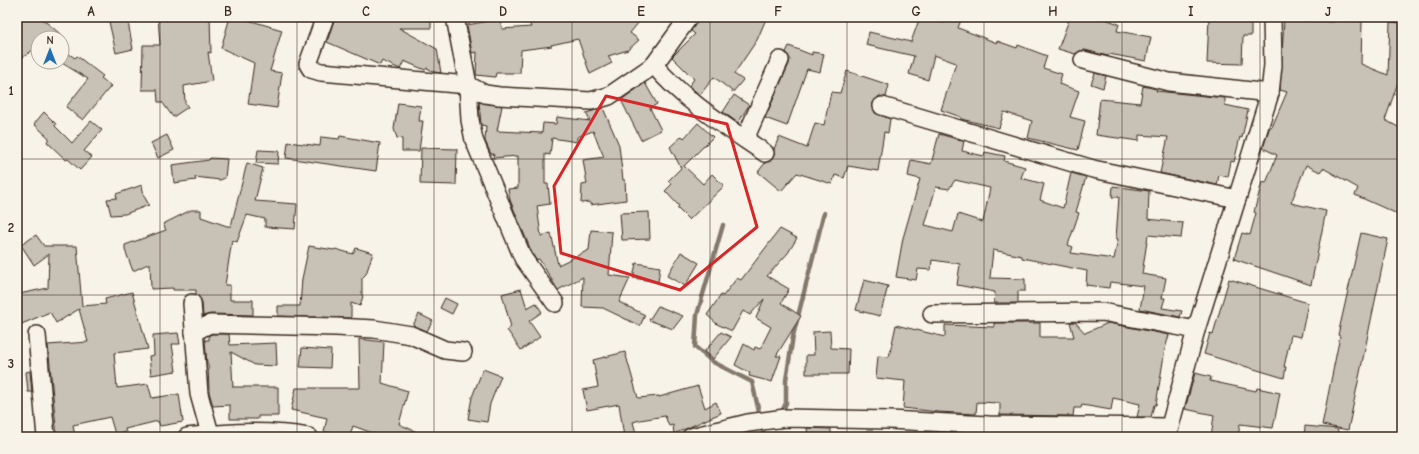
<svg xmlns="http://www.w3.org/2000/svg" width="1419" height="454" viewBox="0 0 1419 454" font-family="'Comic Neue',sans-serif">
	<style>
		.lines { fill: none; stroke-linecap: round; stroke-linejoin: round }
		.stream { stroke: #84786c; stroke-width: 4.5 }
		.building { fill: #c8c1b6; stroke: #3b2a1e; fill-rule: evenodd }
		.minor-casing { stroke: #3b2a1e; stroke-width: 20 }
		.minor { stroke: #f7f3e8; stroke-width: 17 }
		.marked { fill: none; stroke: #d62828; stroke-width: 3; stroke-linejoin: round }
		.grid { fill: none; stroke: #3b2a1e; stroke-width: 1; stroke-opacity: 0.55 }
		.neatline { fill: none; stroke: #3b2a1e; stroke-width: 1.5 }
		.grid-label { font-size: 13px; text-anchor: middle; font-weight: bold; fill: #3b2a1e }
	</style>
	<rect width="100%" height="100%" fill="#f7f3e8"/>
	<filter id="ink" filterUnits="userSpaceOnUse"><feTurbulence type="fractalNoise" baseFrequency=".025" numOctaves="2"/><feDisplacementMap in="SourceGraphic" scale="8" xChannelSelector="R" yChannelSelector="G"/><feConvolveMatrix kernelMatrix="1 2 1 2 8 2 1 2 1" color-interpolation-filters="sRGB"/></filter>
	<g filter="url(#ink)">
		<g class="lines">
			<!-- stream -->
			<g class="stream">
				<polyline points="723,225 697,315 695,347 713,362 752,382 763,429 763,437"/>
				<polyline points="781,414 786,403 786,380 793,336 824,213"/>
			</g>
		</g>
		<!-- building -->
		<g class="building">
			<polygon points="25,17 40,17 65,38 38,38 38,46 17,62 17,23"/>
			<polygon points="108,17 127,17 133,49 116,53"/>
			<polygon points="158,17 210,17 211,53 208,52 212,81 184,86 185,103 188,107 173,117 162,102 158,102 157,90 142,90 143,45 160,45"/>
			<polygon points="230,17 238,17 282,30 270,71 282,73 277,108 248,104 254,63 221,48"/>
			<polygon points="298,17 314,17 312,23"/>
			<polygon points="335,17 431,17 431,28 399,28 437,49 441,73 434,72 427,68 425,70 404,61 400,69 382,61 380,65 327,42"/>
			<polygon points="527,17 643,17 630,33 639,40 628,50 608,56 612,63 590,74 578,39 551,45 552,46 521,50 520,73 496,73 495,77 476,75 477,52 472,53 467,25 500,19 502,29 531,27"/>
			<polygon points="699,17 760,17 766,19 757,40 734,74 743,80 733,92 714,77 700,95 689,86 694,79 672,57 695,34 691,31"/>
			<polygon points="920,17 928,17 944,23 946,17 962,17 958,28 997,43 997,41 1017,48 1018,45 1047,56 1043,68 1062,74 1059,84 1079,91 1070,117 1085,121 1078,150 1028,138 1032,121 1004,112 999,128 961,119 961,117 941,110 956,63 934,55 928,80 909,74 914,56 866,45 869,32 911,42"/>
			<polygon points="1070,17 1100,17 1119,24 1117,31 1151,37 1146,61 1109,54 1108,56 1085,50 1080,51 1075,54 1058,49"/>
			<polygon points="1209,17 1251,17 1251,36 1243,36 1242,64 1207,63"/>
			<polygon points="1284,19 1333,22 1333,20 1362,21 1361,64 1388,75 1390,22 1402,23 1402,71 1385,120 1402,129 1402,216 1355,195 1358,188 1323,168 1320,172 1306,165 1291,203 1326,211 1311,285 1234,259 1242,233 1250,235 1256,213 1254,212 1262,182 1266,183 1277,155 1263,148 1270,126 1272,127 1287,92 1280,90"/>
			<polygon points="789,46 812,55 812,52 824,54 820,72 807,69 787,126 765,118 789,64 790,59 786,52"/>
			<polygon points="62,49 75,58 77,56 103,76 101,78 111,86 83,120 66,107 88,79 62,63"/>
			<polygon points="847,71 889,85 886,97 879,96 872,104 875,113 890,119 888,133 884,132 878,171 848,166 844,178 835,175 832,184 797,173 781,191 758,172 765,163 773,158 774,149 779,137 807,148 815,123 824,125 831,92 840,93"/>
			<polygon points="1095,73 1106,76 1103,88 1091,84"/>
			<polygon points="645,83 657,104 650,108 661,130 641,140 621,100"/>
			<polygon points="1143,86 1157,89 1156,91 1225,98 1225,105 1248,110 1242,138 1240,137 1234,162 1231,161 1228,177 1219,175 1217,185 1160,173 1168,137 1139,135 1139,141 1096,135 1100,99 1140,103"/>
			<polygon points="734,95 749,105 738,123 723,112"/>
			<polygon points="479,102 502,106 497,131 542,133 543,123 556,124 557,117 590,121 586,113 603,108 619,145 623,180 625,180 626,200 590,205 590,202 581,203 582,185 587,184 583,160 604,157 593,131 577,137 577,142 552,138 550,155 545,154 545,184 548,184 550,204 537,206 541,236 551,233 558,265 589,250 591,230 612,232 609,275 630,278 619,302 645,315 640,326 603,308 582,307 583,277 558,290 539,259 536,260 532,253 510,200 508,189 518,188 518,156 493,158 494,154 491,154 485,141 486,126 481,125"/>
			<polygon points="398,103 421,106 419,121 423,121 419,151 402,151 402,139 397,138 394,129"/>
			<polygon points="44,112 56,124 55,126 72,143 91,121 102,130 84,151 92,157 80,170 68,159 66,160 47,142 49,138 34,124"/>
			<polygon points="698,123 713,137 684,166 703,184 712,174 724,186 689,220 677,208 679,206 665,191 672,184 668,181 681,168 670,147 682,136 684,138"/>
			<path d="M939,134L964,141L962,151L984,156L985,152L1005,156L1004,161L1025,167L1021,178L1044,184L1040,200L1063,208L1071,173L1086,177L1076,212L1079,213L1068,245L1073,247L1071,253L1114,259L1118,239L1116,238L1119,197H1112L1113,186L1149,191L1148,219L1183,223L1181,238L1148,235L1142,274L1166,278L1162,298H1165L1162,308L1182,311L1180,317L1140,309L1144,286L1110,282L1109,288L1086,285L1087,271L1022,258V256L993,250L990,278L1025,279V291H1018V303H994L995,292L957,285L960,264L932,260L931,270L918,269L916,280L896,277L903,238L920,179L908,176L911,160L931,164ZM955,180L990,188L983,222L958,214L953,232L925,225L936,187L949,189Z"/>
			<polygon points="167,135 174,150 158,158 151,143"/>
			<polygon points="340,136 380,143 376,171 286,158 288,142 320,146 321,137 339,139"/>
			<polygon points="421,148 457,149 456,185 420,184"/>
			<polygon points="258,150 279,151 278,164 256,163"/>
			<polygon points="210,158 227,159 225,178 220,180 195,177 196,180 174,183 172,165 209,160"/>
			<polygon points="247,163 263,168 255,201 297,204 295,229 265,227 265,219 247,215 237,242 232,240 225,285 230,285 230,300 253,300 253,315 210,314 203,316 202,302 196,294 196,290 173,290 173,288 151,289 150,263 133,271 125,250 125,245 166,230 163,224 191,210 201,210 201,217 227,226 231,226"/>
			<polygon points="142,185 144,196 149,205 125,214 111,215 107,199 117,198 116,194"/>
			<polygon points="649,212 650,239 622,240 620,213"/>
			<polygon points="780,229 797,238 788,253 767,276 789,289 781,303 801,316 776,356 781,356 772,382 749,376 750,373 735,365 744,344 754,350 755,347 760,349 771,327 756,318 764,299 750,315 743,311 732,331 717,324 707,315 721,295 723,296 737,278 741,280"/>
			<polygon points="1361,233 1388,239 1348,430 1322,425 1340,336 1338,335"/>
			<polygon points="36,235 44,246 77,246 82,306 106,304 105,299 132,292 148,349 114,353 117,388 148,384 152,398 179,394 183,422 160,426 158,421 125,429 126,432 115,434 110,417 73,425 75,437 57,437 48,345 88,342 79,309 56,323 50,312 17,326 17,313 20,312 19,294 48,288 49,254 34,265 21,245"/>
			<polygon points="309,246 334,250 335,249 353,254 356,248 373,253 366,274 362,278 362,295 363,296 360,306 351,303 351,318 278,316 278,306 300,306 302,279"/>
			<polygon points="681,252 699,263 685,286 667,276"/>
			<polygon points="636,263 660,267 658,282 633,278"/>
			<polygon points="1229,279 1308,303 1301,337 1291,335 1284,367 1286,367 1284,378 1204,354 1210,333 1213,334"/>
			<polygon points="864,280 888,286 880,316 856,310"/>
			<polygon points="521,289 527,308 536,303 542,312 529,321 540,337 521,350 507,330 511,327 502,294"/>
			<polygon points="445,298 457,304 452,314 440,308"/>
			<polygon points="658,306 683,316 673,329 649,320"/>
			<polygon points="419,314 433,321 427,331 413,325"/>
			<polygon points="1070,322 1075,322 1085,333 1108,323 1169,335 1165,349 1156,405 1154,405 1151,417 1137,417 1140,404 1113,398 1111,410 1082,405 1081,408 1074,408 1073,416 1000,415 1000,403 977,402 976,414 938,412 903,408 905,381 876,378 878,356 889,357 896,325 945,337 945,325 994,327 994,323 1040,323 1040,337 1074,337"/>
			<polygon points="830,331 831,348 849,349 848,374 806,374 806,355 814,355 813,332"/>
			<polygon points="721,332 731,337 713,359 704,352"/>
			<polygon points="178,333 180,344 172,344 176,371 151,375 149,356 154,355 153,335"/>
			<polygon points="212,334 229,334 230,345 276,343 277,366 255,365 231,352 233,387 278,387 278,416 258,416 258,419 230,419 230,405 213,406 209,392 208,364 207,364 205,340 209,340 209,335"/>
			<polygon points="359,339 384,342 382,383 408,391 399,424 428,437 384,437 353,426 350,435 324,432 327,418 291,410 296,388 360,388"/>
			<polygon points="302,348 331,350 330,368 300,367"/>
			<polygon points="625,352 638,398 659,396 659,397 698,386 705,408 716,402 721,413 674,434 673,425 669,426 665,416 640,420 633,422 637,437 624,437 619,404 587,410 583,390 598,387 593,360"/>
			<polygon points="483,369 501,376 490,404 487,422 468,419 472,397"/>
			<polygon points="30,371 32,392 28,392 26,372"/>
			<polygon points="1195,373 1211,377 1210,381 1256,391 1257,388 1280,393 1273,428 1240,424 1238,437 1211,437 1214,415 1185,409"/>
			<polygon points="1305,426 1338,429 1337,437 1304,437"/>
			<polygon points="807,428 831,429 831,437 808,437"/>
			<polygon points="999,435 1072,436 999,437"/>
		</g>
		<g class="lines">
			<defs>
				<g id="minor">
					<polyline points="325,17 308,64 311,69 321,72 468,85 485,94 499,96 591,101 609,96 654,65 689,17"/>
					<polyline points="455,17 468,85 470,120 474,140 523,258 555,303"/>
					<polyline points="1083,60 1169,82 1270,93"/>
					<path d="M654,65C684,101 727,127 765,153"/>
					<polyline points="882,106 1093,169 1237,199"/>
					<polyline points="745,139 780,60"/>
					<polyline points="192,303 199,394 211,437"/>
					<polyline points="932,314 1102,312 1196,330"/>
					<polyline points="194,332 210,324 336,327 374,329 411,335 445,350 463,352"/>
					<polyline points="37,335 46,437"/>
					<path d="M187,437C227,432 269,430 309,437"/>
					<polyline points="691,437 748,423 785,418 889,420 989,425 1170,427"/>
					<polyline points="1167,437 1196,330 1270,93 1273,65 1272,17"/>
				</g>
			</defs>
			<!-- minor casing -->
			<use href="#minor" class="minor-casing"/>
			<!-- minor -->
			<use href="#minor" class="minor"/>
		</g>
	</g>
	<!-- marked area -->
	<path class="marked" d="M606,96L727,124L757,227L680,290L561,253L554,186Z"/>
	<!-- grid -->
	<path class="grid" d="M160,17V437M297,17V437M434,17V437M572,17V437M710,17V437M847,17V437M984,17V437M1122,17V437M1260,17V437M17,159H1402M17,295H1402"/>
	<!-- margin -->
	<rect width="1419" height="454" fill="none" stroke="#f7f3e8" stroke-width="44"/>
	<!-- north arrow -->
	<g transform="translate(50 50)"><circle r="19" fill="#f7f3e8" stroke="#aca397"/>
	<path d="M0-3L7 15L0 10L-7 15Z" fill="#1f6fb2"/>
	<text y="-6" font-size="11" font-weight="bold" text-anchor="middle" fill="#3b2a1e">N</text>
	</g>
	<rect x="22" y="22" width="1375" height="410" class="neatline"/>
	<g class="grid-label">
		<text x="91" y="16">A</text>
		<text x="228" y="16">B</text>
		<text x="366" y="16">C</text>
		<text x="503" y="16">D</text>
		<text x="641" y="16">E</text>
		<text x="778" y="16">F</text>
		<text x="916" y="16">G</text>
		<text x="1053" y="16">H</text>
		<text x="1191" y="16">I</text>
		<text x="1328" y="16">J</text>
		<text x="11" y="95">1</text>
		<text x="11" y="232">2</text>
		<text x="11" y="368">3</text>
	</g>
</svg>
